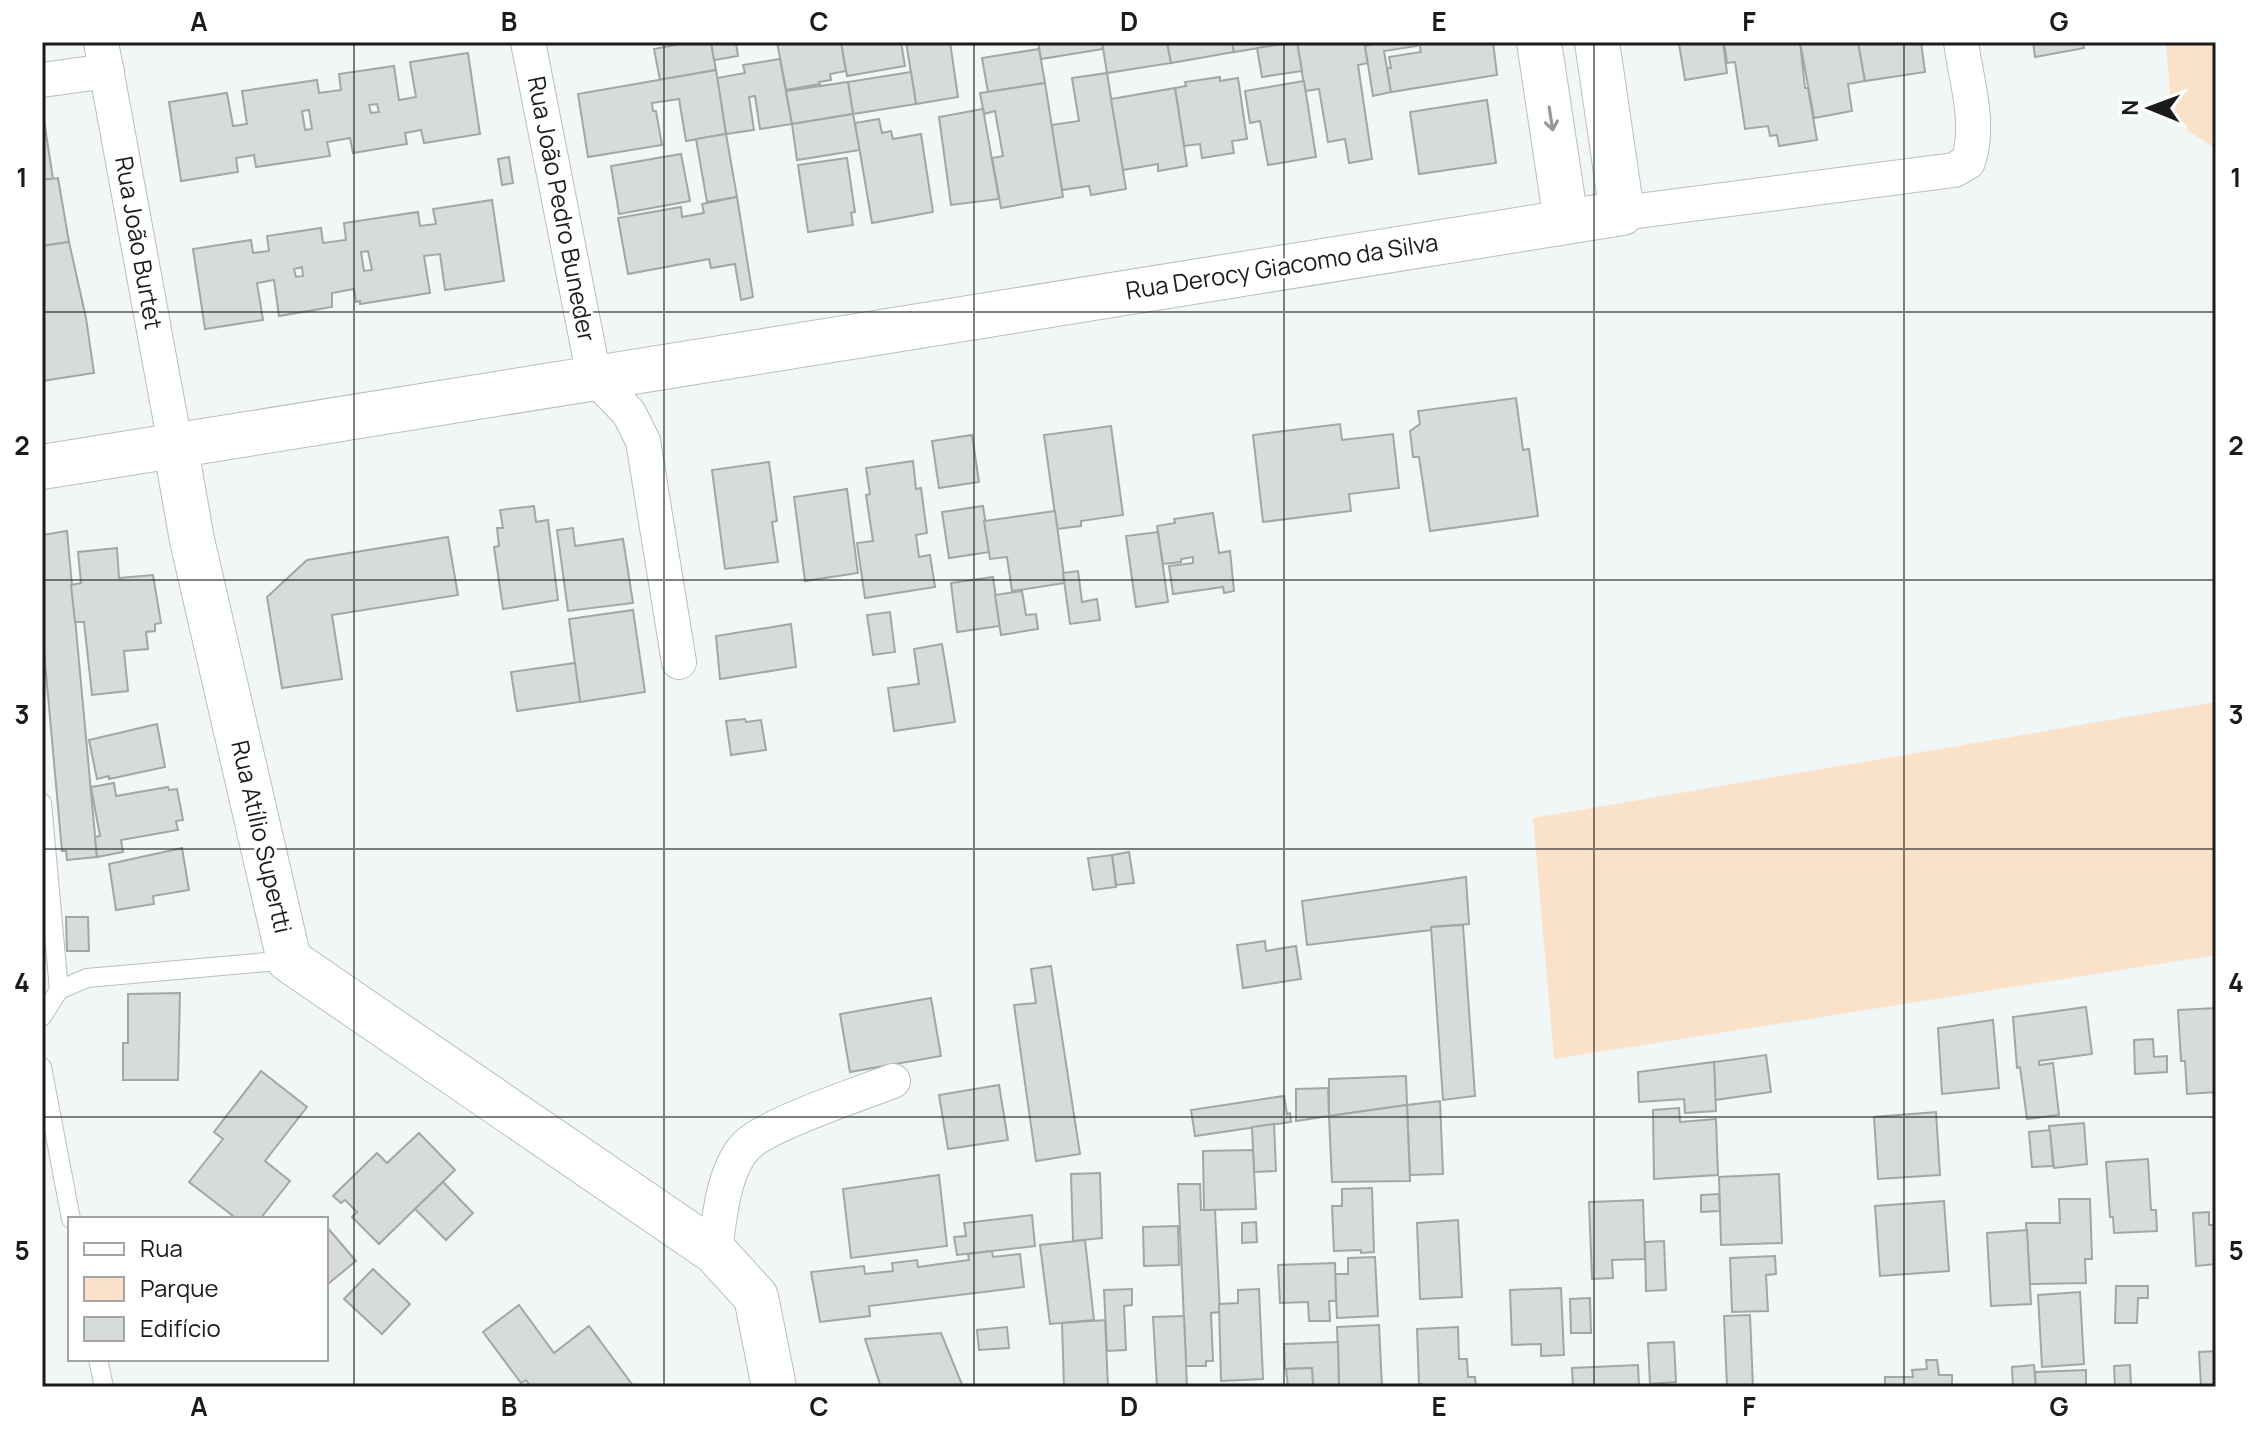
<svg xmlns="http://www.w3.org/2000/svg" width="2258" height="1429" viewBox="0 0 2258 1429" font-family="Manrope,sans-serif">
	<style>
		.green { fill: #fae2ca }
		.building { fill: #d7dbdb; stroke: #a3a6a7; stroke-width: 2; fill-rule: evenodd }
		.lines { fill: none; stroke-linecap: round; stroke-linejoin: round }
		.lane-casing { stroke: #babebe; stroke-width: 20 }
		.street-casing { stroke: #babebe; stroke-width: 36 }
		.secondary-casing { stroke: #babebe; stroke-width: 46 }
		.lane { stroke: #fff; stroke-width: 18 }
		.street { stroke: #fff; stroke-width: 34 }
		.secondary { stroke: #fff; stroke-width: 44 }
		.oneway { stroke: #989898 }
		.grid { fill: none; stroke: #1a1b1b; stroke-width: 2; stroke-opacity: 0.55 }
		.labels { text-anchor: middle; stroke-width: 6; stroke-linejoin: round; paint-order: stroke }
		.street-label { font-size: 24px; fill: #1a1b1b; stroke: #fff }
		.neatline { fill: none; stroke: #1a1b1b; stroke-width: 3 }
		.grid-label { font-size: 26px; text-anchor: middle; font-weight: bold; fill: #1a1b1b }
	</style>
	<rect width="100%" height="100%" fill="#f1f6f6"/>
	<!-- green -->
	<g class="green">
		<polygon points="2166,42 2216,42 2216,149 2172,120"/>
		<polygon points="2216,702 2216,955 1554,1059 1533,818"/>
	</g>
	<!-- building -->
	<g class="building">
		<polygon points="681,42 711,42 716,70 660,80 654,49 681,44"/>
		<polygon points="711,42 736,42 738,56 714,60"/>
		<polygon points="777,42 841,42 846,71 830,74 831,80 819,82 820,84 786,90"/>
		<polygon points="841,42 901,42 905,66 847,76"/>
		<polygon points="906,42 950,42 958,97 916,104"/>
		<polygon points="1038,42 1102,42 1103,49 1041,59"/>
		<polygon points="1102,42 1167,42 1171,63 1107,73"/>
		<polygon points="1167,42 1232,42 1234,52 1171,63"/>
		<polygon points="1232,42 1297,42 1234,52"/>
		<polygon points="1297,42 1364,42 1368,63 1358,65 1372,159 1349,163 1345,139 1328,142 1319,89 1305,91"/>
		<polygon points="1297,42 1302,71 1262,77 1257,48"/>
		<polygon points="1383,42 1417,42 1417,46 1384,51 1391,92 1373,96 1365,46"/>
		<polygon points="1419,42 1493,42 1497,75 1391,92 1387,68 1391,68 1389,57 1421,52"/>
		<polygon points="1691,42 1723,42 1727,73 1685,80 1679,44"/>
		<polygon points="1724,42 1800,42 1805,88 1808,88 1817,140 1779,146 1777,135 1770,136 1768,126 1745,129 1735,62 1727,63"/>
		<polygon points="1800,42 1858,42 1865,81 1848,84 1852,111 1814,118"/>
		<polygon points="1858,42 1921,42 1925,72 1865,81"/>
		<polygon points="2033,42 2083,42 2084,48 2035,57"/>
		<polygon points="1039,49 1045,83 988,92 982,58"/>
		<path d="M468,53L480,134L424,143L421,130L405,133L407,144L353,153L350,138L327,142L330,156L256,167L254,155L236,158L238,172L181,181L169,102L227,93L233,126L247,124L242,91L317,80L319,93L341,90L339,74L394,66L399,100L416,97L410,62ZM377,104L379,112L371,113L369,105ZM309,110L312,129L305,130L302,111Z"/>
		<polygon points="780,59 792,124 760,129 755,96 749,97 754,130 726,134 717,78 745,73 743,65"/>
		<polygon points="716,70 726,134 686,141 679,99 652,103 653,111 656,111 662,145 588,157 578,94"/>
		<polygon points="911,72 916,104 853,114 848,82"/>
		<polygon points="1107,73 1126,189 1091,195 1089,186 1062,190 1051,125 1079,121 1072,78"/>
		<polygon points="1220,77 1220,81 1238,78 1247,139 1232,141 1234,153 1202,158 1200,144 1184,146 1175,88 1186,86 1185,82"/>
		<polygon points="1304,81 1316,157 1268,165 1260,121 1250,123 1245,91"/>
		<polygon points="848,82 853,114 792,124 786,91"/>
		<polygon points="1045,83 1063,197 1001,208 992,158 1003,156 995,111 984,114 980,93"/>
		<polygon points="1175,88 1187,166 1158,171 1158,164 1123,170 1111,99"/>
		<polygon points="1487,100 1496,163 1419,174 1410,112"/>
		<polygon points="983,109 999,199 951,205 939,117"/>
		<polygon points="853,114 860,150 797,160 792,124"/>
		<polygon points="879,119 882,133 891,131 893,139 921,134 933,212 872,223 855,123"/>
		<polygon points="42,120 44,120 53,179 42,180"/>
		<polygon points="726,134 737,197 707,202 696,139"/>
		<polygon points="681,154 690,201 619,214 611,166"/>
		<polygon points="509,157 513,183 502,185 498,159"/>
		<polygon points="847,158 855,212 851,213 853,225 808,232 798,165"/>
		<polygon points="58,178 69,242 42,246 42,180"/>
		<polygon points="737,197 753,297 741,300 735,264 711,268 709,259 628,274 618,218 681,207 682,217 704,213 702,204"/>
		<path d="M492,200L504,281L445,290L440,254L424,256L430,293L360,304V301L356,302L354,289L332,293V307L279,316L274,280L257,283L263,320L205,329L193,249L251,240L253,253L269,251L267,236L321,228L323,243L346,240L344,223L418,212L420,226L436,224L433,209ZM368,251L372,270L364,271L361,252ZM302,267L303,276L296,277L294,269Z"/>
		<polygon points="69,242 86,318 94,373 42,381 42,246"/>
		<polygon points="1516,398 1523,450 1529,449 1538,516 1430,531 1419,457 1413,457 1410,431 1420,424 1418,411"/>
		<polygon points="1340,424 1342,440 1393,434 1399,488 1349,494 1351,511 1263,522 1253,435"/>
		<polygon points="1111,426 1123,515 1081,521 1081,526 1057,529 1044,435"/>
		<polygon points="972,435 979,482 939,488 932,441"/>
		<polygon points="913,461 916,489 921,488 927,533 916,535 919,557 930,555 935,587 865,598 857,543 873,541 866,495 870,494 866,468"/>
		<polygon points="769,462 777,521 772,522 778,562 725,569 712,470"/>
		<polygon points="847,489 858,573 805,581 794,497"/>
		<polygon points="534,506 536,522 548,520 558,600 503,609 494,547 499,546 497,528 503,528 500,510"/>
		<polygon points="983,506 990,552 949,558 942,512"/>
		<polygon points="1055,511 1065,583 1012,591 1007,557 990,559 984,521"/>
		<polygon points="1213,513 1219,553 1230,551 1234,591 1224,593 1223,587 1173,594 1169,566 1193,563 1193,557 1181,559 1181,562 1163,564 1157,526 1175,523 1174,519"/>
		<polygon points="573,528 575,546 623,539 633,603 568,611 557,530"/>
		<polygon points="67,531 97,857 67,860 66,851 62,851 42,629 42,535"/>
		<polygon points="1158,532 1168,602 1136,607 1126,536"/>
		<polygon points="448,537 458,595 332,615 342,679 282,688 267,597 307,560"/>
		<polygon points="117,548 119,578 153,575 161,623 155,624 155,631 146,632 148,649 124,651 128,691 92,695 84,622 75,622 71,585 81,583 78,552"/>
		<polygon points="1078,571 1082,602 1097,599 1100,620 1070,624 1063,573"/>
		<polygon points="993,577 1000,626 957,632 951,583"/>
		<polygon points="1022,591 1026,615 1036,614 1038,629 1001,635 995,595"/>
		<polygon points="633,610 645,692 580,702 569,619"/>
		<polygon points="890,612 895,652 873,655 867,615"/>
		<polygon points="791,624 796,667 720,679 716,636"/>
		<polygon points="942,644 955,722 894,731 888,688 919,684 914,649"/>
		<polygon points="575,663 580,702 517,711 511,672"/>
		<polygon points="745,719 746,722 761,720 766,750 731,755 726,721"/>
		<polygon points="157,724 165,767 109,779 109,776 97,779 89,740"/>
		<polygon points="114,783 116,796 168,787 169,790 177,789 183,820 176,821 178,830 121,840 123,852 97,857 95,837 100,836 91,787"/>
		<polygon points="182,848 189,890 153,896 154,904 116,910 109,864"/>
		<polygon points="1129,852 1134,883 1116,885 1112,855"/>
		<polygon points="1112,855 1116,887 1093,890 1088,858"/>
		<polygon points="1466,877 1469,924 1431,927 1431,930 1307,945 1302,901"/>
		<polygon points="66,917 88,917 89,951 67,951"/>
		<polygon points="1463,925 1475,1096 1443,1100 1431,927"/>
		<polygon points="1265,941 1266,951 1296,946 1301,979 1243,988 1237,945"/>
		<polygon points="1051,966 1080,1154 1036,1161 1014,1005 1036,1003 1031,969"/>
		<polygon points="180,993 178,1080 123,1080 123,1043 128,1043 128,994"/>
		<polygon points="931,998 941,1056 850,1072 840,1014"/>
		<polygon points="2086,1007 2092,1054 2039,1061 2039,1065 2053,1063 2059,1115 2027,1119 2020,1067 2017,1068 2013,1017"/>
		<polygon points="2216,1008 2216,1092 2187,1094 2185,1061 2181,1061 2178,1010"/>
		<polygon points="1993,1020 1999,1088 1942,1094 1938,1028"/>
		<polygon points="2153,1039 2154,1057 2167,1056 2167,1072 2135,1074 2134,1040"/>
		<polygon points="1766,1055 1771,1092 1715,1100 1714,1062"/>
		<polygon points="1714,1062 1716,1111 1685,1113 1684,1099 1639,1102 1638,1072"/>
		<polygon points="261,1071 307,1107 265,1161 290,1181 260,1219 237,1219 189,1182 223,1139 214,1132"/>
		<polygon points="1406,1076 1407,1105 1329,1116 1329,1079"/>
		<polygon points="999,1085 1008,1140 948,1149 939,1095"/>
		<polygon points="1328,1088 1329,1116 1296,1121 1296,1089"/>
		<polygon points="1284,1096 1287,1114 1290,1113 1291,1122 1195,1136 1191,1110"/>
		<polygon points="1440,1101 1443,1174 1410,1175 1407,1105"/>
		<polygon points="1407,1105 1410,1181 1332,1182 1329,1116"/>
		<polygon points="1679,1108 1680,1122 1716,1119 1718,1175 1654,1179 1653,1110"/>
		<polygon points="1936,1112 1940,1175 1878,1179 1874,1117"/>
		<polygon points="2084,1123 2087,1164 2054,1168 2049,1126"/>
		<polygon points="1274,1124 1276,1171 1254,1172 1252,1127"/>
		<polygon points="2050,1130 2053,1166 2032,1167 2029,1132"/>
		<polygon points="419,1133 455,1170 379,1244 352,1217 357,1212 345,1200 341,1203 333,1196 377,1153 387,1163"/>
		<polygon points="1253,1150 1256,1209 1204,1210 1203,1151"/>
		<polygon points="2148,1159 2151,1210 2156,1210 2157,1231 2114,1233 2113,1217 2110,1217 2106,1162"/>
		<polygon points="1100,1173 1102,1238 1073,1241 1071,1174"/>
		<polygon points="1779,1174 1782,1243 1721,1245 1719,1177"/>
		<polygon points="939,1175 947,1246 851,1258 843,1189"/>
		<polygon points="443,1182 473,1213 446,1240 415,1209"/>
		<polygon points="1178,1184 1200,1184 1201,1210 1215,1210 1220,1312 1211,1313 1213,1361 1206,1361 1206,1366 1186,1366"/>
		<polygon points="1372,1188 1374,1252 1361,1253 1361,1250 1334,1251 1332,1206 1342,1206 1342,1189"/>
		<polygon points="1719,1194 1720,1211 1701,1212 1701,1195"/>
		<polygon points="2059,1199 2090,1199 2092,1259 2085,1259 2086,1283 2030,1284 2026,1223 2060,1223"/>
		<polygon points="1643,1200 1645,1259 1612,1260 1613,1278 1592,1279 1589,1202"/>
		<polygon points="1944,1201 1949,1271 1880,1276 1875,1206"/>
		<polygon points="2209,1212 2209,1225 2216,1225 2216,1264 2196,1266 2193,1213"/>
		<polygon points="1032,1215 1035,1246 957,1255 954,1237 966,1236 964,1223"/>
		<polygon points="1458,1220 1462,1297 1420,1299 1417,1223"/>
		<polygon points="1256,1222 1257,1242 1242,1243 1242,1223"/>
		<polygon points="326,1226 356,1261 328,1284 326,1282"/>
		<polygon points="1178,1226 1179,1265 1144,1266 1143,1227"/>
		<polygon points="2027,1230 2031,1304 1991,1306 1987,1233"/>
		<polygon points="1085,1240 1094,1320 1050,1324 1040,1245"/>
		<polygon points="1664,1241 1666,1290 1646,1291 1645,1242"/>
		<polygon points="992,1251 993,1257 1020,1254 1024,1287 869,1306 870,1316 820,1322 811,1272 864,1266 865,1274 893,1271 892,1263 917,1260 918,1267 969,1260 968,1254"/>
		<polygon points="1775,1256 1776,1274 1766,1275 1768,1311 1732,1312 1730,1258"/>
		<polygon points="1375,1257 1378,1316 1337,1318 1335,1274 1348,1274 1348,1258"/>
		<polygon points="1335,1263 1336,1301 1329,1301 1330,1321 1309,1321 1308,1302 1280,1303 1278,1265"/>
		<polygon points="373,1269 410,1304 382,1334 344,1299"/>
		<polygon points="2116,1286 2148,1286 2148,1298 2138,1298 2137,1323 2115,1323"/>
		<polygon points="1561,1288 1564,1355 1541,1356 1541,1344 1512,1345 1510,1290"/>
		<polygon points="1132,1289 1132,1305 1124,1306 1126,1350 1107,1351 1104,1290"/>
		<polygon points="1259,1289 1263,1379 1221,1381 1219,1304 1238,1303 1238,1290"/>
		<polygon points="2080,1292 2084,1364 2042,1367 2038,1295"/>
		<polygon points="1590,1298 1591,1333 1571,1333 1570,1299"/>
		<polygon points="519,1305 554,1353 589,1326 634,1387 531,1387 526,1380 521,1383 483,1332"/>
		<polygon points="1750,1315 1753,1387 1727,1387 1724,1316"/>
		<polygon points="1184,1316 1187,1387 1157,1387 1153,1317"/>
		<polygon points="1105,1320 1108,1387 1064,1387 1062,1323"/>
		<polygon points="1379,1325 1382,1387 1339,1387 1337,1327"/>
		<polygon points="1007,1327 1009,1348 979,1350 977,1330"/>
		<polygon points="1458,1327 1459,1359 1467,1359 1468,1377 1475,1377 1476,1387 1423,1387 1422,1384 1419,1384 1417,1329"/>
		<polygon points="941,1333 963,1387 881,1387 865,1339"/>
		<polygon points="1338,1342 1339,1387 1313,1387 1312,1368 1285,1369 1284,1344"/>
		<polygon points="1674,1342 1676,1382 1650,1384 1648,1343"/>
		<polygon points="2216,1351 2216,1387 2201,1387 2199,1352"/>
		<polygon points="1926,1360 1937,1360 1939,1375 1952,1375 1952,1387 1885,1387 1885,1377 1913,1377 1912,1370 1927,1369"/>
		<polygon points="1638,1365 1639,1387 1573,1387 1572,1368"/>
		<polygon points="2034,1365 2036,1387 2013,1387 2012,1367"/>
		<polygon points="2130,1365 2131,1387 2115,1387 2114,1366"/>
		<polygon points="1312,1368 1313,1387 1288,1387 1286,1369"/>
		<polygon points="2086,1370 2086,1387 2036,1387 2035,1372"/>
		<polygon points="1727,1385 1727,1387 1670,1387"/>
	</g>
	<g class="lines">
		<defs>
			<g id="lane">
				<polyline points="42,803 59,990"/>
				<polyline points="42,1017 59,990 87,978 289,960"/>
				<polyline points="42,1067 71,1219"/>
				<polyline points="98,1359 104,1387"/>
			</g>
			<g id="street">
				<polyline points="101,42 175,444"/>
				<polyline points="528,42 594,377 629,413 643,441 679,662"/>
				<polyline points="42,80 107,71"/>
				<path d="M1622,213L1954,170L1968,162C1981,124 1966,80 1961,42"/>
				<path d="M715,1252C719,1220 723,1170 746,1146C765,1125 862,1093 893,1081"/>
			</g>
			<g id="secondary">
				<polyline points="1539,42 1566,221"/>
				<polyline points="175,444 192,540 289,960 715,1252 756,1297 774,1387"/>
				<polyline points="42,467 1622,213 1597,42"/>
			</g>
		</defs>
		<!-- lane casing -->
		<use href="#lane" class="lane-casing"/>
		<!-- street casing -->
		<use href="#street" class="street-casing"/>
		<!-- secondary casing -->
		<use href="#secondary" class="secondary-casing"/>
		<!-- lane -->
		<use href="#lane" class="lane"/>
		<!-- street -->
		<use href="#street" class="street"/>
		<!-- secondary -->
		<use href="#secondary" class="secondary"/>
	</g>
	<!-- one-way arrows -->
	<defs><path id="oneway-shaft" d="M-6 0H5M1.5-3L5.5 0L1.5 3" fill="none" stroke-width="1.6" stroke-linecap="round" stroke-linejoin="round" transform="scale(2)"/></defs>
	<use class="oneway" href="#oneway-shaft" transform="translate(1551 119) rotate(81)"/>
	<!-- grid -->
	<path class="grid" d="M354,42V1387M664,42V1387M974,42V1387M1284,42V1387M1594,42V1387M1904,42V1387M42,312H2216M42,580H2216M42,849H2216M42,1117H2216"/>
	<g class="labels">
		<!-- street labels -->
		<g class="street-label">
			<text transform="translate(561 209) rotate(79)" y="8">Rua João Pedro Buneder</text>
			<text transform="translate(138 243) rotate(80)" y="8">Rua João Burtet</text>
			<text transform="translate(1282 267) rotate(-9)" y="8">Rua Derocy Giacomo da Silva</text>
			<text transform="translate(261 837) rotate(77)" y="8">Rua Atílio Supertti</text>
		</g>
	</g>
	<!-- border -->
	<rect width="2258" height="1429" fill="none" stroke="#ffffff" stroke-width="88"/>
	<!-- legend -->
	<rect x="68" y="1217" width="260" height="144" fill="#ffffff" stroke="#a3a4a4" stroke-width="2"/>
	<rect x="84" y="1243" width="40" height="12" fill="#ffffff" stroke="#a3a4a4" stroke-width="2"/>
	<text x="140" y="1257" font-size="24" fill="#1a1b1b">Rua</text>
	<rect x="84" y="1277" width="40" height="24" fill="#fae2ca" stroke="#a3a4a4" stroke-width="2"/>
	<text x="140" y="1297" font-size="24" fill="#1a1b1b">Parque</text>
	<rect x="84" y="1317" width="40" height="24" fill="#d7dbdb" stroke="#a3a4a4" stroke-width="2"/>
	<text x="140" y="1337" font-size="24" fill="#1a1b1b">Edifício</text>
	<!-- north arrow -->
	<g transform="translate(2150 108) rotate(271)" stroke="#ffffff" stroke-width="6" paint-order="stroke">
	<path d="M0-6L14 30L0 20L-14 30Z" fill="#1a1b1b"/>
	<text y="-12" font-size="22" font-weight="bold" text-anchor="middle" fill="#1a1b1b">N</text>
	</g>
	<rect x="44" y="44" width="2170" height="1341" class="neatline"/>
	<g class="grid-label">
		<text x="199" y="31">A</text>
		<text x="509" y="31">B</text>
		<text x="819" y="31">C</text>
		<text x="1129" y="31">D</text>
		<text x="1439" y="31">E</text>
		<text x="1749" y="31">F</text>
		<text x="2059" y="31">G</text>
		<text x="22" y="187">1</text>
		<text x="2236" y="187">1</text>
		<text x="22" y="455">2</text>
		<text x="2236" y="455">2</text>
		<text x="22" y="724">3</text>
		<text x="2236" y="724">3</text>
		<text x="22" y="992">4</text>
		<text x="2236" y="992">4</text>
		<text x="22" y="1260">5</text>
		<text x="2236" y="1260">5</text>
		<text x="199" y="1416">A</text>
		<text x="509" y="1416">B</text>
		<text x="819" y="1416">C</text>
		<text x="1129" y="1416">D</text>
		<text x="1439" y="1416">E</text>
		<text x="1749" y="1416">F</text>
		<text x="2059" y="1416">G</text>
	</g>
</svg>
